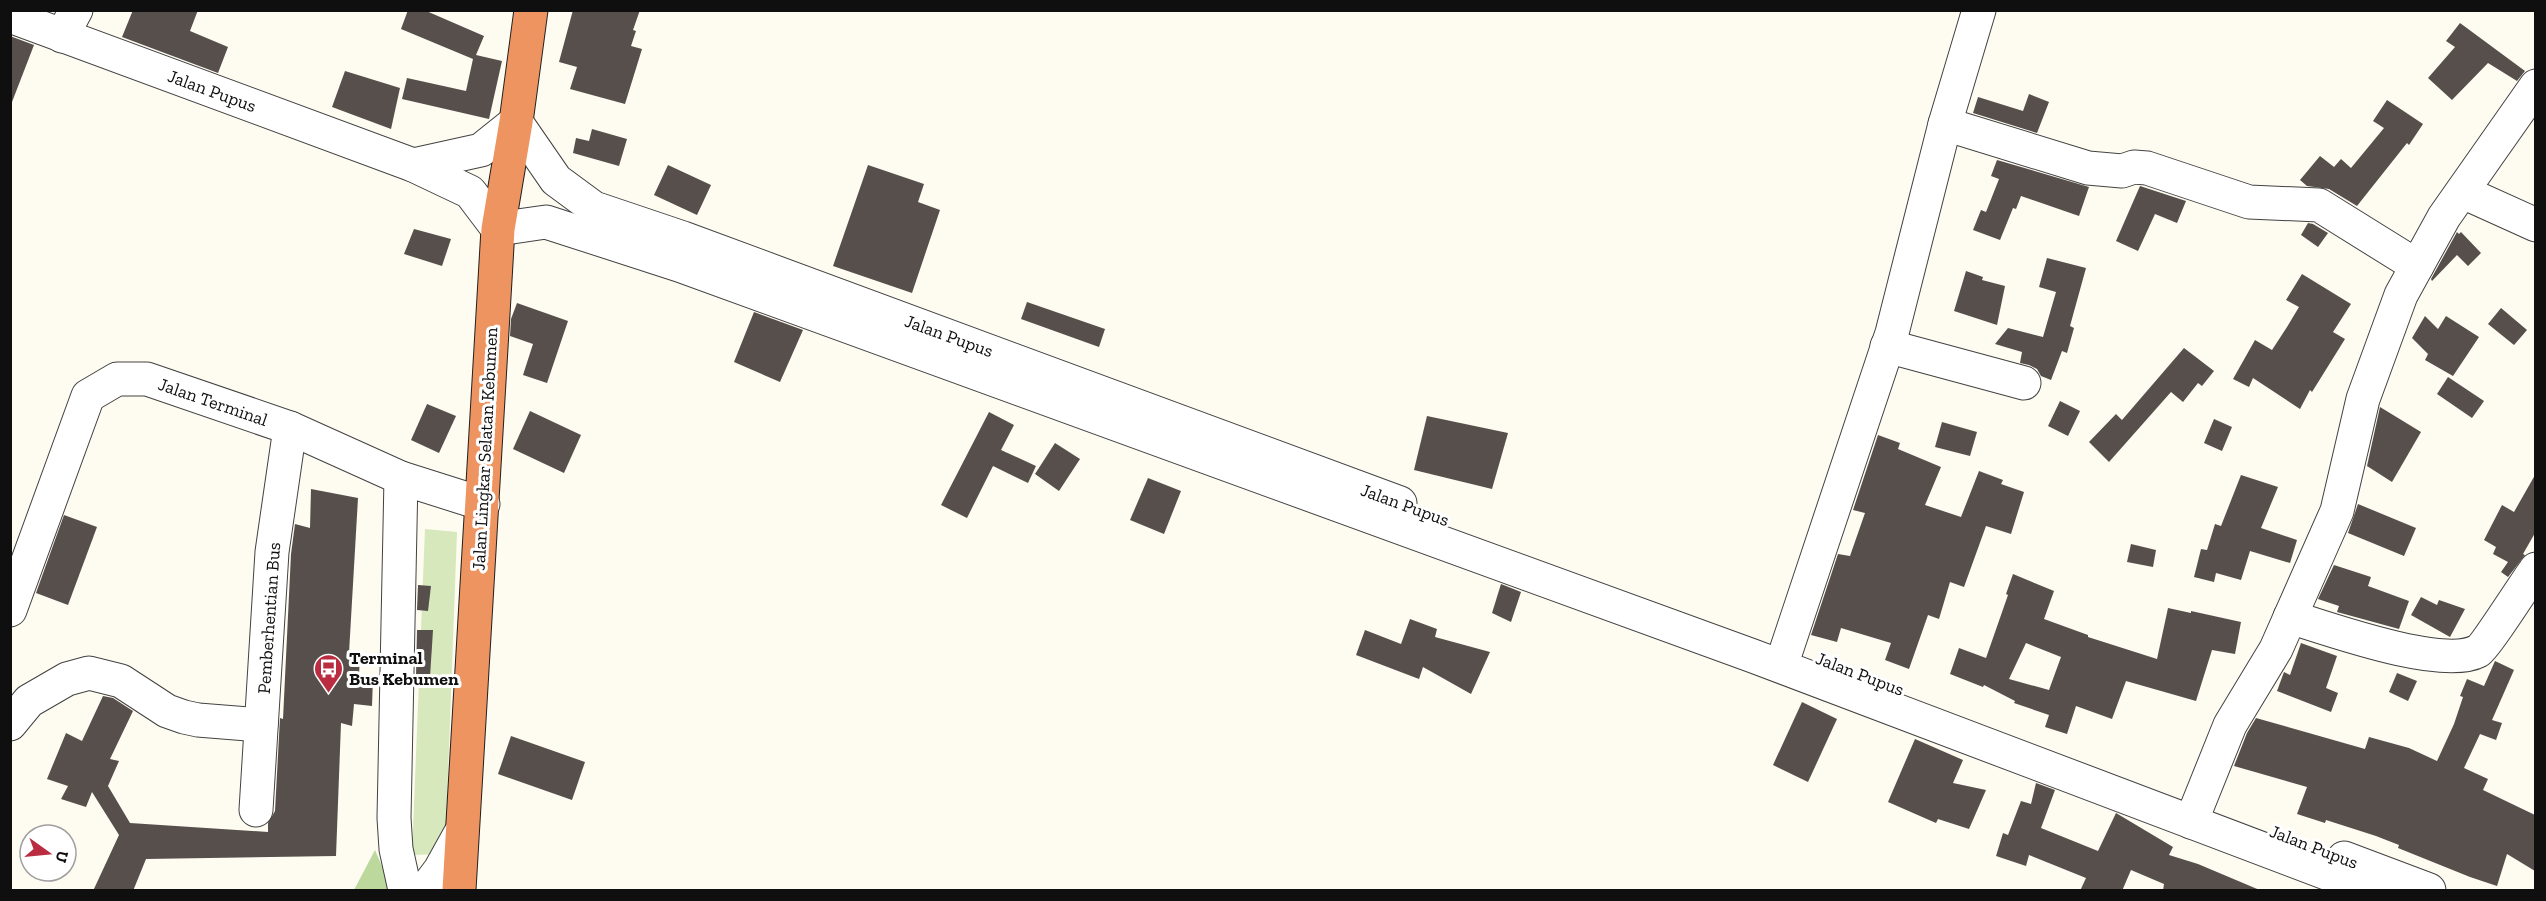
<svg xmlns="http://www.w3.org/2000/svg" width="2546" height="901" viewBox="0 0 2546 901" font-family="'Zilla Slab',serif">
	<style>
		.green { fill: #d7e8bc }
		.forest { fill: #bcd89c }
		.building { fill: #574f4c; fill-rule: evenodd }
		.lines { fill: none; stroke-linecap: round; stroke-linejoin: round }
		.minor-casing { stroke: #424242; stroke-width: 35 }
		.highway-casing { stroke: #202020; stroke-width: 35 }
		.minor { stroke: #fff; stroke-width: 33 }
		.highway { stroke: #ee9460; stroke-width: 33 }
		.labels { text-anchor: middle; stroke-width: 6; stroke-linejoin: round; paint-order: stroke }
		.street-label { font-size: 18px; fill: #0f0f0f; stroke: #fff }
		.poi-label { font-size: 18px; font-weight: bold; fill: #0f0f0f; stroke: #fff; text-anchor: start }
	</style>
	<rect width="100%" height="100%" fill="#fefbf1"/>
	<!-- green -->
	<polygon class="green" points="425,529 457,532 445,854 412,855"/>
	<!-- forest -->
	<polygon class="forest" points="375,850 392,890 354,890"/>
	<!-- building -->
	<g class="building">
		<polygon points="133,10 198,10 190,31 228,47 218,73 122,37"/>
		<polygon points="408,10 424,10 484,36 476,55 502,61 489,119 402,99 407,78 466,91 473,59 401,29"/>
		<polygon points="573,10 640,10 633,30 636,31 631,46 642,49 625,104 570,89 577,67 559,62"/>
		<polygon points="2460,23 2525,71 2517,81 2488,63 2452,100 2428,78 2455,47 2446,41"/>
		<polygon points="10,36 34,45 12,102 10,102"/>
		<polygon points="345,71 400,88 391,129 332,107"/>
		<polygon points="2029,94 2049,102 2037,133 1973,113 1978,97 2023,111"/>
		<polygon points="2387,100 2423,124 2409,145 2407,143 2357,206 2329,189 2307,186 2300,180 2320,156 2334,167 2341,159 2351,168 2384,128 2373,121"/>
		<polygon points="592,129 627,139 619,166 573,153 576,138 589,141"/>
		<polygon points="1997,160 2089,187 2079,216 2021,196 2016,209 2013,208 2000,240 1973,230 1981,210 1986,212 1999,179 1991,176"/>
		<polygon points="668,165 711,185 697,215 654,195"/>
		<polygon points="868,165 924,184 918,202 940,210 912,293 833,266"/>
		<polygon points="2140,186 2186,201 2177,223 2155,214 2138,251 2116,241"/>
		<polygon points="2308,223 2313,224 2328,233 2318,247 2301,235"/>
		<polygon points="414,229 451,239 442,266 404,254"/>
		<polygon points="2457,232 2459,234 2461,232 2481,253 2468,266 2457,255 2432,281 2431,279"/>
		<polygon points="2047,258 2086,268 2070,326 2074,328 2067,353 2062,351 2051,380 2041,376 2037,369 2029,365 2020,363 2022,352 1995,344 2008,328 2043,337 2056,292 2039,287"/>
		<polygon points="1966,271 1983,277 1982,280 2005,286 1997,325 1954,311"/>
		<polygon points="2302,274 2351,304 2333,332 2345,339 2312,392 2310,390 2300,409 2253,378 2249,387 2233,379 2255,340 2272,350 2287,327 2299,307 2286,300"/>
		<polygon points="1027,302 1105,329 1099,347 1021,319"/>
		<polygon points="517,303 568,321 547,383 523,375 533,344 510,336 511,319"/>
		<polygon points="2501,308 2527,330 2514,345 2488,324"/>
		<polygon points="754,312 803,330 780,382 734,362"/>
		<polygon points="2425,316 2438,329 2446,316 2479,337 2453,376 2425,360 2428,354 2412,338"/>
		<polygon points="2184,348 2214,371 2202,386 2198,383 2183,402 2171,392 2109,462 2089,442 2116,414 2122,420"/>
		<polygon points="2448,377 2484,401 2472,418 2437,394"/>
		<polygon points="2060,401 2080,411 2068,436 2048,426"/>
		<polygon points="427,404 456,416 439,453 411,440"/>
		<polygon points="2380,407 2421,432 2392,482 2367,466"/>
		<polygon points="530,411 581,435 564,473 513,449"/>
		<polygon points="989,412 1014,425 1001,450 1036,466 1028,483 993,466 967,518 941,505"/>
		<polygon points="1427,416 1508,433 1492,489 1414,470"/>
		<polygon points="2214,419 2232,427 2222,451 2204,443"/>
		<polygon points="1942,422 1977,432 1970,456 1935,447"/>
		<polygon points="1878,435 1900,443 1898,449 1941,467 1925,505 1961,517 1979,471 2003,480 2001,484 2024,492 2011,534 1986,526 1964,587 1950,582 1939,619 1928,615 1909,669 1885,660 1891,643 1841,628 1837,642 1811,635 1838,554 1850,556 1865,513 1853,510"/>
		<polygon points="1055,443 1080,459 1059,491 1035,474"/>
		<polygon points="2241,475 2278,487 2261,528 2297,540 2290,563 2250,551 2241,580 2216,573 2214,582 2194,577 2201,549 2207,550 2215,524 2221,526"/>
		<polygon points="2535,475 2535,533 2523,554 2525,555 2508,577 2501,572 2508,562 2493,554 2496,547 2484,540 2502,505 2514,512"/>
		<polygon points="1148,478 1181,491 1164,534 1130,520"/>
		<polygon points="311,489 358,498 349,653 360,654 359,676 373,677 372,706 354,704 352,726 341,723 336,856 146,859 133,891 93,891 119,835 92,792 86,807 61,799 68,786 47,779 66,733 82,741 103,696 113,698 133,711 110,759 119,761 108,786 130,823 268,832 268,823 275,811 280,718 283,719 291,554 295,524 310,528"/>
		<polygon points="2358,504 2416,528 2404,556 2348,533"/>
		<polygon points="64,515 97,527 68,605 36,593"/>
		<polygon points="2131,544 2156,550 2153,567 2127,562"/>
		<polygon points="2334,565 2371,577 2368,586 2409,601 2399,629 2337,612 2339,606 2318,599"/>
		<path d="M2013,574L2054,591L2044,619L2088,635V637L2157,659L2168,608L2191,613V611L2241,622L2235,654L2212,650L2196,701L2126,681L2112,719L2076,706L2067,734L2045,727L2049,715L2014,703L2015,701L1984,685L1983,687L1950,674L1959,648L1986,658L2008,595L2006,594ZM2026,643L2061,657L2049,690L2009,679Z"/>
		<polygon points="1501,584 1521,592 1511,622 1492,613"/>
		<polygon points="418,585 431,586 428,611 417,610"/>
		<polygon points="2421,597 2437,605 2439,600 2465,609 2450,637 2411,615"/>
		<polygon points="1410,619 1437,629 1435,637 1490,652 1471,694 1423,667 1419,679 1356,655 1365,630 1401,644"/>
		<polygon points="417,630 433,630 430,677 416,676"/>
		<polygon points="2301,643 2337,656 2326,688 2338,693 2331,712 2277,691 2284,672 2290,675"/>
		<polygon points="2495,661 2514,670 2492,720 2502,723 2496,740 2480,734 2464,768 2488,779 2483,790 2535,815 2535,871 2507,854 2497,886 2470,877 2398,848 2399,845 2376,836 2326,820 2325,823 2297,814 2307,787 2234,766 2247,733 2256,718 2365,749 2369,737 2409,748 2437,761 2454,724 2463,697 2460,696 2467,679 2484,686"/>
		<polygon points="2397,673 2417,681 2408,701 2389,692"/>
		<polygon points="1802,702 1837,719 1808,782 1773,765"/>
		<polygon points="511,736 585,762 572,800 498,774"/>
		<polygon points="1915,739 1963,760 1953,783 1986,790 1969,829 1938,819 1936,823 1888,802"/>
		<polygon points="2036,783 2055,790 2041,828 2098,851 2116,813 2173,847 2169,855 2198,864 2262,891 2163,891 2164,884 2131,870 2122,891 2080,891 2086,878 2029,855 2026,866 1996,856 2003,833 2008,835 2021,801 2031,804"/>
	</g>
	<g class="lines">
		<defs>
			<g id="minor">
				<polyline points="10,16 413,165 470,192 498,229 546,222 679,265 1753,656 2371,890"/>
				<polyline points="62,36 76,10"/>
				<polyline points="1945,124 2088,168 2122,171 2134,167 2147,168 2249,202 2319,205 2417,266"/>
				<polyline points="413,165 481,150 516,122 556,180 594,208 683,238 1400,503"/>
				<polyline points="2463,192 2536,225"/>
				<polyline points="1887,346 2024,383"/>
				<polyline points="401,478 394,818 396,849 405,890"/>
				<polyline points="10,610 88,396 117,379 147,379 290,428 401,478 483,504"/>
				<path d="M2290,617C2329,629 2443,670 2478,651C2486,646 2527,581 2536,569"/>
				<polyline points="1781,666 1892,333 1945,124 1979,10"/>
				<polyline points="10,724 29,701 67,679 89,673 121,681 167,711 184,717 198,720 261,725"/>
				<polyline points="256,810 272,552 290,428"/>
				<polyline points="2191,822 2230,725 2276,649 2337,511 2363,399 2401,295 2444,217 2536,86"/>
				<polyline points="2344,858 2429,890"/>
				<polyline points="425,890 440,870 460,834"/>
			</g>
			<polyline id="highway" points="459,890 498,229 516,122 531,10"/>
		</defs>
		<!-- minor casing -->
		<use href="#minor" class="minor-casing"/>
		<!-- highway casing -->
		<use href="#highway" class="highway-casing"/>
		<!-- minor -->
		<use href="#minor" class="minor"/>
		<!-- highway -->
		<use href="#highway" class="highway"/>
	</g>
	<!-- icons -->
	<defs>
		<symbol id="bus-pin" viewBox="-11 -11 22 30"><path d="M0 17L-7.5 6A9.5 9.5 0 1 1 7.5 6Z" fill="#ba2c40" stroke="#fff"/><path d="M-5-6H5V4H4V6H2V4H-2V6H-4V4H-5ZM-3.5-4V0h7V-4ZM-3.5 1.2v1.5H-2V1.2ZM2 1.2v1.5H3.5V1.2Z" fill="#fff"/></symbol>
	</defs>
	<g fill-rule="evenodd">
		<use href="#bus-pin" x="312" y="652" width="33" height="45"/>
	</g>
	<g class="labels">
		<!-- street labels -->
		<g class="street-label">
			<text transform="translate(212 91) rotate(20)" y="6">Jalan Pupus</text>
			<text transform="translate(949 336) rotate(20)" y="6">Jalan Pupus</text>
			<text transform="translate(213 402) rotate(19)" y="6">Jalan Terminal</text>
			<text transform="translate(485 449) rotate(-87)" y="6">Jalan Lingkar Selatan Kebumen</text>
			<text transform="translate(1405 505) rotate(20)" y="6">Jalan Pupus</text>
			<text transform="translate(269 618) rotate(-86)" y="6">Pemberhentian Bus</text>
			<text transform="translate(1860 674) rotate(21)" y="6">Jalan Pupus</text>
			<text transform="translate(2314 847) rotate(21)" y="6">Jalan Pupus</text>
		</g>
		<!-- poi labels -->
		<g class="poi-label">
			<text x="349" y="664">Terminal<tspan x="349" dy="21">Bus Kebumen</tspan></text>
		</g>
	</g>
	<!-- border -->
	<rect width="2546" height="901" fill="none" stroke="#0f0f0f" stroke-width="24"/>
	<!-- north arrow -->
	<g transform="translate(48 853) rotate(105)"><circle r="28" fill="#ffffff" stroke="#9f9f9f" stroke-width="1.5"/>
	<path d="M0-4.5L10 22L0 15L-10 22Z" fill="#ba2c40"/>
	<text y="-9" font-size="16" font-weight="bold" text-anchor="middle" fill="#0f0f0f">U</text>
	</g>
</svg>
